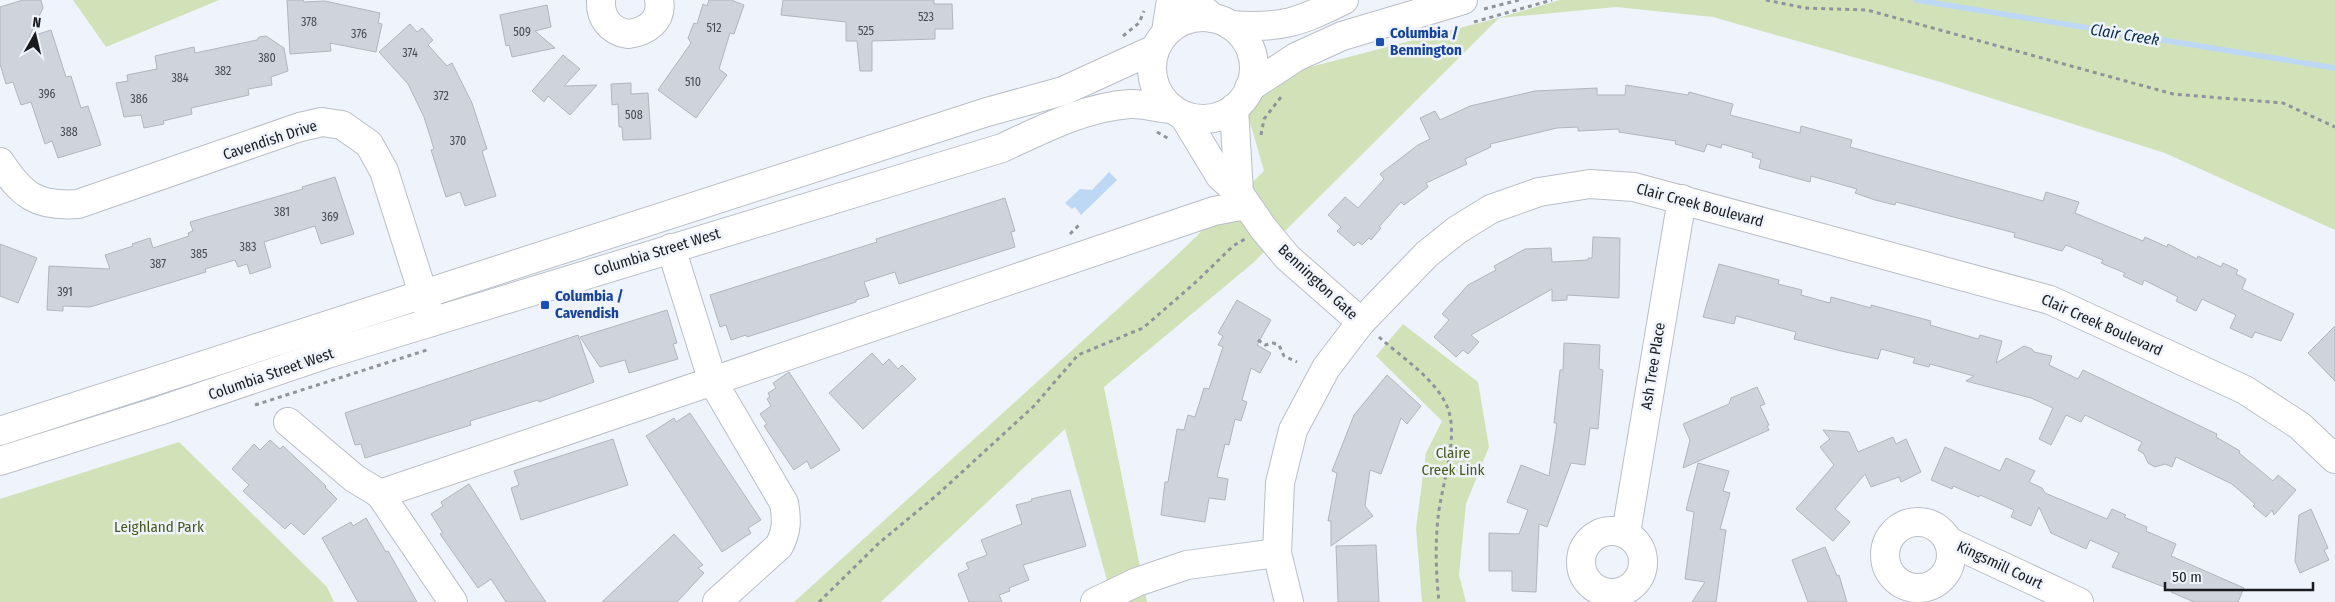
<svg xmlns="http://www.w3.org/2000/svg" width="2335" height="602" viewBox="0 0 2335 602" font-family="'Fira Sans Condensed',sans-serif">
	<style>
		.green { fill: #d2e2b8 }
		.water { fill: #bcd8f5 }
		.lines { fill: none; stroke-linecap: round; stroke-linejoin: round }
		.stream { stroke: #bcd8f5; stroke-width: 5.5 }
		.building { fill: #ced3dc; stroke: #b1b5be }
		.minor-casing { stroke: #b9bec7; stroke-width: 30 }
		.major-casing { stroke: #b9bec7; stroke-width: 30 }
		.path { stroke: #90949a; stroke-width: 3; stroke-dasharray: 4 4; stroke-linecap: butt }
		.minor { stroke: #fff; stroke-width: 28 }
		.major { stroke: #fff; stroke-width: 28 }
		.transit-dot { fill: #1a4fb4; stroke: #eef3fc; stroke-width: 2 }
		.labels { text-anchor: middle; stroke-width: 5; stroke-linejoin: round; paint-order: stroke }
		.number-label { font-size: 12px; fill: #46494e }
		.transit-label { font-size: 15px; font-weight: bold; fill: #164399; stroke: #eef3fc; text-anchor: start }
		.street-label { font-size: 15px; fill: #191b1e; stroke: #eef3fc }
		.park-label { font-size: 15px; fill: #475a1b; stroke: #eef3fc }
		.water-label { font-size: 16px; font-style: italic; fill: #0a2d4b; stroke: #eef3fc }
	</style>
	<rect width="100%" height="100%" fill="#eef3fc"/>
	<!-- green -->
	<g class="green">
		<polygon points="73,0 219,0 106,47"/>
		<polygon points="1560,0 2335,0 2335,230 2165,153 1937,81 1713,17 1616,7 1499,18 1253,263 1104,387 1147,602 1113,602 1065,429 881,602 794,602 1174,258 1264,171 1245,105 1264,79 1498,18"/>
		<polygon points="1403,324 1478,382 1489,447 1466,504 1459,575 1466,602 1422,602 1416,528 1426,453 1442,421 1376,356"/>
		<polygon points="179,442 327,587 334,602 0,602 0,499"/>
	</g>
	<!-- water -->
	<polygon class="water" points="1109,172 1117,180 1081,215 1075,207 1072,209 1065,203 1080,189 1092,190"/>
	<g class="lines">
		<!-- stream -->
		<polyline class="stream" points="1916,0 2335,68"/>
	</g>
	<!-- building -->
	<g class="building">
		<polygon points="23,0 41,0 43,8 29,37 51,30 66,77 71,76 81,108 88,106 101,145 58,158 52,141 45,144 31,102 21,105 13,82 6,84 0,64 0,7"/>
		<polygon points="287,0 303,0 304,2 325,1 380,13 378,23 382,24 376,52 330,43 331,51 290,54"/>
		<polygon points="709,0 731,0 744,5 734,34 730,33 719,69 727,75 696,118 658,90 691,43 688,38 694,23 697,24 703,4 707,6"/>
		<polygon points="783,0 934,0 934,4 952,4 953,29 935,29 935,39 872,41 872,71 860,71 857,41 846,41 846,22 781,15"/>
		<polygon points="547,5 551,27 535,31 555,48 512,57 509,45 506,46 500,15"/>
		<polygon points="410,24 417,32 422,28 433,40 428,45 447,66 452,63 472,103 487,149 482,151 496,196 465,206 460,192 446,197 431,150 434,149 424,117 408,84 379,52"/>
		<polygon points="266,36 284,48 288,71 271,77 272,85 248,89 249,95 191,108 192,114 163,121 164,124 144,128 141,115 124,117 116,83 128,81 127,75 157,69 155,56 194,47 195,53 257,40 259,37"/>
		<polygon points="563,55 580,69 564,86 597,85 570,115 548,96 544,102 532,91"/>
		<polygon points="631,83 631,94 648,93 651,139 623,140 622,127 619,127 618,104 612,105 611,84"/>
		<polygon points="1626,85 1688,95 1689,92 1733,104 1730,115 1800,133 1801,126 1852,140 1850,147 2043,201 2046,192 2079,202 2075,213 2143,241 2145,237 2167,247 2168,244 2197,259 2198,256 2221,267 2223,263 2238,270 2236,274 2246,279 2242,289 2294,314 2281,341 2255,332 2252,338 2230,328 2236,315 2202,299 2196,311 2176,301 2178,297 2144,280 2142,285 2123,276 2125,273 2101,263 2103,260 2066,245 2062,251 2014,237 2015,233 1896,202 1895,205 1875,200 1855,193 1857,189 1811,176 1810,182 1759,168 1761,160 1752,157 1753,153 1722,144 1721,148 1707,144 1704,152 1675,144 1676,141 1619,132 1619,129 1578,131 1578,127 1557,128 1490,144 1491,147 1465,159 1467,164 1426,183 1428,187 1404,205 1401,202 1379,227 1381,228 1371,240 1369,238 1362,245 1358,242 1354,246 1337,231 1341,227 1328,215 1345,197 1358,208 1384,179 1380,174 1418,145 1430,139 1420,118 1435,111 1440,120 1470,106 1535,91 1597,88 1597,95 1625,95"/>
		<polygon points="335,177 354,234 321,244 315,226 264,242 271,267 250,274 247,264 238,267 235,260 205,269 206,272 90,307 63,306 63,311 47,310 49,266 110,269 105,255 133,246 132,244 150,238 153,248 189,236 188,233 193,231 190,222 303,189 302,187"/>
		<polygon points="1005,198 1015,231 1011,232 1015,247 899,284 895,272 864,282 869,296 856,300 856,302 747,337 746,335 731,340 726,325 720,327 710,295 877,242 876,239"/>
		<polygon points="1593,237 1620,238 1619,298 1567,295 1567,300 1552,301 1552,289 1471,335 1479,342 1468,354 1463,350 1456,357 1434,337 1449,320 1442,314 1468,285 1496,270 1494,266 1525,249 1551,248 1552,262 1588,260 1588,258 1592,258"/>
		<polygon points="0,244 37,258 18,303 0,296"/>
		<polygon points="1719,264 1779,280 1778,284 1802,290 1801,295 1830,303 1831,297 1871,308 1871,305 1931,321 1930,325 1978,339 1980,335 2002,341 1996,363 2024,346 2032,349 2034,352 2052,356 2049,365 2078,379 2083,370 2217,434 2216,437 2240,451 2239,453 2273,481 2278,475 2296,490 2274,515 2272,510 2266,517 2253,506 2255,504 2232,484 2176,457 2172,467 2165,464 2155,467 2148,463 2144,454 2138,450 2142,442 2085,415 2081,422 2066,415 2051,445 2039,439 2053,408 2031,398 1966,381 1974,376 1930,364 1929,367 1913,363 1915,358 1881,349 1878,359 1841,351 1794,339 1796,332 1736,316 1734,324 1703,317"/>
		<polygon points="1237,300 1271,320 1257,345 1271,353 1260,373 1251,368 1242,400 1247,402 1241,421 1235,419 1229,445 1225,444 1217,477 1228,479 1225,500 1209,498 1205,522 1161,515 1165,482 1168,482 1177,429 1184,430 1188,415 1195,417 1204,388 1209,389 1223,347 1218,345 1223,336 1218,333"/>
		<polygon points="667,310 677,343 673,344 678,359 629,373 625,360 600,367 580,337"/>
		<polygon points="2335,326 2335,381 2308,353"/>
		<polygon points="578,335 594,382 539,402 538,400 470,421 471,425 365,458 361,444 355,445 345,413"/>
		<polygon points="1564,343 1600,345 1599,369 1603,370 1598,429 1590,428 1585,465 1571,463 1547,527 1539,524 1536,592 1512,591 1512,571 1489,571 1489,533 1519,534 1528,510 1507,502 1521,465 1549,476 1557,423 1554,423 1560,370 1563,370"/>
		<polygon points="872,353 883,365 889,359 898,369 902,365 916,379 863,429 829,393"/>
		<polygon points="789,372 840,450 811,469 807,461 794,470 764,426 767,424 760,414 771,406 767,399 770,397 768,393 776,388 773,383"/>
		<polygon points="1387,375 1421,406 1407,424 1401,418 1381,474 1370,470 1365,506 1373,516 1331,546 1331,521 1328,521 1337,473 1332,471 1354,415"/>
		<polygon points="1757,387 1765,404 1760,406 1769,425 1767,426 1769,430 1683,468 1690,440 1683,424 1729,404 1731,398"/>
		<polygon points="690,413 761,520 748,528 751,533 722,552 646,436 674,418 676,422"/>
		<polygon points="1823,430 1849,432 1858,452 1893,437 1896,444 1906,439 1921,472 1901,482 1899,477 1871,487 1865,474 1835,509 1850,522 1833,541 1796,509 1834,465 1820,447 1830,439"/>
		<polygon points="613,439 628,485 521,520 511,488 519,485 514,471"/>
		<polygon points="270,440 280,449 283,446 326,486 325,487 337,499 304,535 291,523 285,529 243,491 249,485 232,469 254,444 260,450"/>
		<polygon points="1945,447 2000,471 2006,458 2035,471 2029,482 2042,488 2045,493 2107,519 2112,509 2126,515 2124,517 2147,527 2146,531 2176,544 2171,556 2244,588 2238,602 2194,602 2171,592 2172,590 2112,567 2119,553 2090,540 2086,549 2051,533 2039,507 2031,526 2011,517 2014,510 1980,495 1979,497 1953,486 1952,489 1931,480"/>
		<polygon points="1698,463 1729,471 1723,491 1730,493 1720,529 1726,530 1716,602 1692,602 1705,582 1685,579 1694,512 1686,510"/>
		<polygon points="469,484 532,582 546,602 506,602 491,579 478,588 440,534 443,533 431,514 443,506 441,502"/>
		<polygon points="1070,490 1086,546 1023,565 1029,580 1009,588 1010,591 999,595 1002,602 969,602 958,574 969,569 966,563 987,555 981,540 1022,524 1016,505 1032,501 1031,499"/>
		<polygon points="2311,509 2328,548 2324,550 2329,560 2300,573 2295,561 2299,515"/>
		<polygon points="366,518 386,552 388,551 417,602 358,602 322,538 351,522 353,526"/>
		<polygon points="674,534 703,565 698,568 704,573 677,602 602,602"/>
		<polygon points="1376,545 1379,602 1338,602 1336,546"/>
		<polygon points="1825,547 1837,576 1839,575 1847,602 1808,602 1792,560"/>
	</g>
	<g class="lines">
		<defs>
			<g id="minor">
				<path d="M601,0C600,18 610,31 628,34C646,32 663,21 659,0"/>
				<polyline points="1192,0 1213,18"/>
				<polyline points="1166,32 1171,0"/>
				<polyline points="1234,108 1239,193"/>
				<polyline points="1183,115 1220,176 1239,193 1263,228 1287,257 1361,322"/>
				<path d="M0,162C22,195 36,207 78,204L300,127L322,122L342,125L369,144L384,171L432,322"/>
				<path d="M671,248L713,382L784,503C787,520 787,531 779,546L717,602"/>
				<polyline points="288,422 354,478 380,494"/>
				<circle cx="1918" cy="555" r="33"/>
				<circle cx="1612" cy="562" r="31"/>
				<polyline points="1626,533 1682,199"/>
				<polyline points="1948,541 2079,602"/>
				<polyline points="453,602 380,494 1214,211 1246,205"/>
				<polyline points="1095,602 1137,582 1187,565 1277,553"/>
				<polyline points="1289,602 1277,553 1280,483 1293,430 1326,368 1361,322 1427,254 1457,230 1491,209 1539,192 1590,184 1634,187 2050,300 2245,390 2300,426 2335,459"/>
			</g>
			<g id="major">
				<circle cx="1203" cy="68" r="51"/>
				<path d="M1230,25C1282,29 1299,22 1344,0"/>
				<polyline points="1249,88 1296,57 1342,36 1463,0"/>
				<polyline points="0,431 987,112 1063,91 1155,49"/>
				<path d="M0,461L159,411L327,354L1002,148C1043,129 1085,107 1130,104C1144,103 1159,109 1173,109"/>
			</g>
		</defs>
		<!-- minor casing -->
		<use href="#minor" class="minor-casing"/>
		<!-- major casing -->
		<use href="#major" class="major-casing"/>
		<!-- path -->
		<g class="path">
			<polyline points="1766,0 1805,8 1867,10 2173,94 2283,103 2335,127"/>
			<polyline points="1484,9 1519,0"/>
			<polyline points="1474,22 1552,0"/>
			<polyline points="1123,36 1139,23 1144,11"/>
			<polyline points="1157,132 1169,139"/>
			<polyline points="1261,135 1264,119 1281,97"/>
			<polyline points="1070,234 1080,224"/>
			<path d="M1379,337C1401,357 1433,377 1446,404C1461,435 1441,485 1438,518C1435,546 1436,574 1439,602"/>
			<polyline points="1258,340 1265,345 1273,343 1279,345 1284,356 1297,362"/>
			<polyline points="255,405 430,349"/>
			<polyline points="819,602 879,543 937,495 1034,406 1078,355 1143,328 1197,281 1233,246 1245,239"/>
		</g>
		<!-- minor -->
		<use href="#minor" class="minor"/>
		<!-- major -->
		<use href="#major" class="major"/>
	</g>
	<!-- markers -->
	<g class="transit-dot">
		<rect x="1375" y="37" width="10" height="10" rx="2.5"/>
		<rect x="540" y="300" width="10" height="10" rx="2.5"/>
	</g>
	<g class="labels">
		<!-- number labels -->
		<g class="number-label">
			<text x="926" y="21">523</text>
			<text x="309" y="26">378</text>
			<text x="714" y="32">512</text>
			<text x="866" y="35">525</text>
			<text x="522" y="36">509</text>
			<text x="359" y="38">376</text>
			<text x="410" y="57">374</text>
			<text x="267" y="62">380</text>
			<text x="223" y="75">382</text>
			<text x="180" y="82">384</text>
			<text x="693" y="86">510</text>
			<text x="47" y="98">396</text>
			<text x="441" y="100">372</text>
			<text x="139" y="103">386</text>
			<text x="634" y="119">508</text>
			<text x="69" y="136">388</text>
			<text x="458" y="145">370</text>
			<text x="282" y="216">381</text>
			<text x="330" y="221">369</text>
			<text x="248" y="251">383</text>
			<text x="199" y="258">385</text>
			<text x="158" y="268">387</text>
			<text x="65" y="296">391</text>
		</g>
		<!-- transit labels -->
		<g class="transit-label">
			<text x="1390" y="38">Columbia /<tspan x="1390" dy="17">Bennington</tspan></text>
			<text x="555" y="301">Columbia /<tspan x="555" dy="17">Cavendish</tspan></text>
		</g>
		<!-- street labels -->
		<g class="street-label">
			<text transform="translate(270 140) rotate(-18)" y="5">Cavendish Drive</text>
			<text transform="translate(1700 205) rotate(15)" y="5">Clair Creek Boulevard</text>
			<text transform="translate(657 252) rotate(-17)" y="5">Columbia Street West</text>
			<text transform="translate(1318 282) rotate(43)" y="5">Bennington Gate</text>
			<text transform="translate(2102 325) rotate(24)" y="5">Clair Creek Boulevard</text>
			<text transform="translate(1653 366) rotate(-81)" y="5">Ash Tree Place</text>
			<text transform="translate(271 374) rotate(-19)" y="5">Columbia Street West</text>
			<text transform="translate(2000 565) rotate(25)" y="5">Kingsmill Court</text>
		</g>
		<!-- park labels -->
		<g class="park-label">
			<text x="1453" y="458">Claire<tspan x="1453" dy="17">Creek Link</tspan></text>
			<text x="159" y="532">Leighland Park</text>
		</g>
		<!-- water labels -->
		<g class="water-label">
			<text transform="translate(2125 34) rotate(9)" y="6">Clair Creek</text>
		</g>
	</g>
	<!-- north arrow -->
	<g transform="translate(35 35) rotate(8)" stroke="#eef3fc" stroke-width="4" paint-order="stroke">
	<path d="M0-4L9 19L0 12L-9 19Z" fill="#191b1e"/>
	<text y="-8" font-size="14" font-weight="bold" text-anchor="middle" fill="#191b1e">N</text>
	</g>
	<!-- scale -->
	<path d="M2165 582v8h148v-8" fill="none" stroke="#191b1e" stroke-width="2.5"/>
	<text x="2172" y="582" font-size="15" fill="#191b1e" stroke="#eef3fc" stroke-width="4" paint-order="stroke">50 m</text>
</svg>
